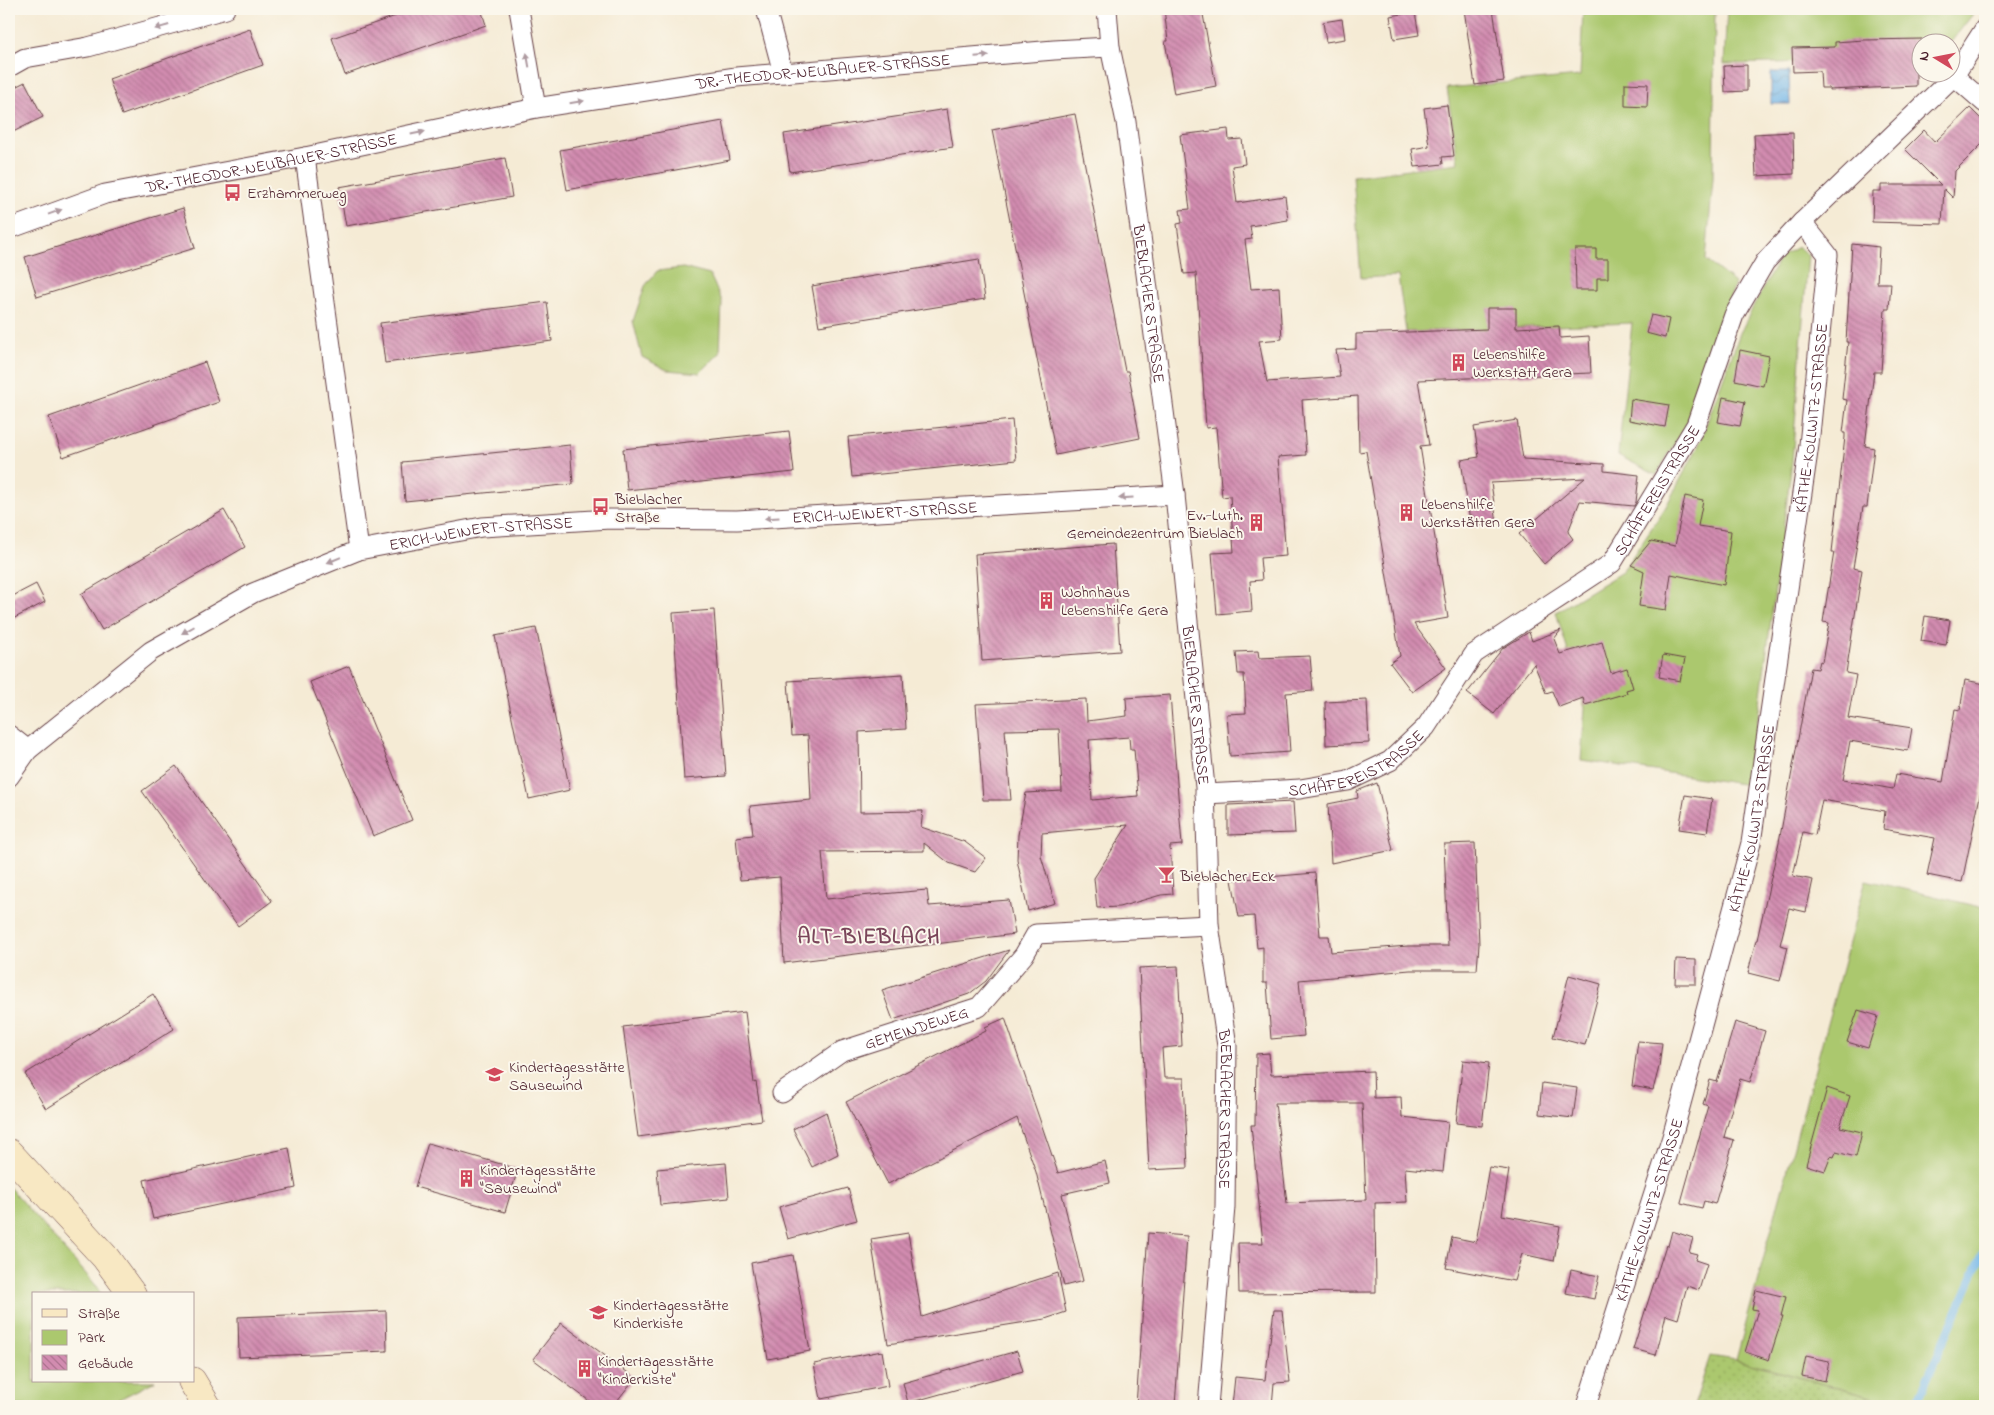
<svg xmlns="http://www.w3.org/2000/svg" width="1994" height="1415" viewBox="0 0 1994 1415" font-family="'Indie Flower',sans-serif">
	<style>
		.grass { fill: url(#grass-dots); stroke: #7a744c }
		.green { fill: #abc86e; stroke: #7a744c }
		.water { fill: url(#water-waves); stroke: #5e6a8a }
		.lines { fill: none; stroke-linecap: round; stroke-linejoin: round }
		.stream { stroke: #72b6e8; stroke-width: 8 }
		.building { fill: url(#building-back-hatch); fill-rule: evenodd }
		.street-casing { stroke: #643e44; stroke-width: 21 }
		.secondary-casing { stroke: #643e44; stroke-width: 29 }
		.street { stroke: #fff; stroke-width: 19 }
		.secondary { stroke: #f8e8c3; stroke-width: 28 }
		.oneway { fill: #ae9aa0 }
		.labels { text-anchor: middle; stroke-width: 4; stroke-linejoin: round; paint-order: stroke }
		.street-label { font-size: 16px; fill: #4a1f2b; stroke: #fbf7ec }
		.poi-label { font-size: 16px; fill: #4a1f2b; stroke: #fbf7ec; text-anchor: start }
		.district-label { font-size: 21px; font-weight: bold; letter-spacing: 1px; fill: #7a455a; stroke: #fbf7ec }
	</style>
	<defs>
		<pattern id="grass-dots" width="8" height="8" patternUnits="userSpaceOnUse" patternTransform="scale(1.25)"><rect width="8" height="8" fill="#abc86e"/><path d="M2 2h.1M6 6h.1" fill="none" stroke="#95ab5f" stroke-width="1.8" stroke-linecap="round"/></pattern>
		<pattern id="water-waves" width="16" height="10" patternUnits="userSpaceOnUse" patternTransform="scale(1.25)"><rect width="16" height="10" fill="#72b6e8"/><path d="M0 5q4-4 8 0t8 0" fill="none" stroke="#6093bc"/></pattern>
		<pattern id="building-back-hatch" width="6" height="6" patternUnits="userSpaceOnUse" patternTransform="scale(1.25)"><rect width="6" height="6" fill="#d28cb0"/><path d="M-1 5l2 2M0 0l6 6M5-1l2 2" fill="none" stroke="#ac728f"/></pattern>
	</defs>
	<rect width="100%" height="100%" fill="#fbf7ec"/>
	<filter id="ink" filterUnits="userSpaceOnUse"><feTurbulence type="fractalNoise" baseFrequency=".02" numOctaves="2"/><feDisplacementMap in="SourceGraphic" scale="10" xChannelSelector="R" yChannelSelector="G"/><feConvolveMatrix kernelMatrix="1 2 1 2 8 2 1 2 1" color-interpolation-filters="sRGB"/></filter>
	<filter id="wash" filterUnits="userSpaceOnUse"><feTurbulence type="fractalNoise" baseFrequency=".0096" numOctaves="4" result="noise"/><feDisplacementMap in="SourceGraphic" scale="20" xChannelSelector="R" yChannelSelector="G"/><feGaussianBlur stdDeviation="1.12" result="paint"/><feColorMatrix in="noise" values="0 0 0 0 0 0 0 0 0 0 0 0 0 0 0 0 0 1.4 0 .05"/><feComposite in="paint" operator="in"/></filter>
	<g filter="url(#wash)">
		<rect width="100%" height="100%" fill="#f5ebd5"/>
		<!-- grass -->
		<polygon class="grass" points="1710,1356 1736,1360 1904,1406 1694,1406"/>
		<!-- green -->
		<g class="green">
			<polygon points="1583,9 1715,9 1713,178 1706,260 1735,283 1689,419 1656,475 1618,455 1632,323 1406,332 1398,276 1361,278 1353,176 1458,163 1447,88 1580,76"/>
			<polygon points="1727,9 1977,9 1951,42 1922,42 1921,60 1724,64"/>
			<polygon points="1798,247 1808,255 1792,462 1749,785 1581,760 1585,708 1556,612 1622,572 1665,508 1698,447 1740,333 1763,288 1781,256"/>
			<polygon points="683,268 710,275 722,301 720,353 700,373 667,370 642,357 633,321 645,286 657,271"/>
			<polygon points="1866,880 1985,908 1985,1406 1904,1406 1736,1360"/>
			<polygon points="9,1187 94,1283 101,1294 34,1294 34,1381 155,1381 106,1406 9,1406"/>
		</g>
		<!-- water -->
		<polygon class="water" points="1771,72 1789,72 1790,104 1771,104"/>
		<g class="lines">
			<!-- stream -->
			<polyline class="stream" points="1920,1395 1985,1248"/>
		</g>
		<g id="blocks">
			<!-- building -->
			<g class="building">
				<polygon points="416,9 481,9 486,25 345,75 332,38"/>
				<polygon points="1164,9 1202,9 1216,86 1174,94 1165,41 1168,41"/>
				<polygon points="1464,9 1493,9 1504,81 1475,85"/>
				<polygon points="1415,12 1419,35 1394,39 1390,16"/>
				<polygon points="1342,19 1345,39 1326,42 1323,22"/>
				<polygon points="250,29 263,65 122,115 109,79"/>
				<polygon points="1922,39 1922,59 1916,59 1916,86 1829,90 1829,88 1821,88 1820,71 1793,72 1792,48 1835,47 1835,42 1864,40"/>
				<polygon points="1747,65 1747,91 1725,92 1724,66"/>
				<polygon points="25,82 43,117 9,134 9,90"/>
				<polygon points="1625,83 1648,84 1647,107 1625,106"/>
				<polygon points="1447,105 1454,156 1442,157 1443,164 1415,167 1412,149 1429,146 1424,108"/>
				<polygon points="1970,108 1985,123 1985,141 1955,171 1953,198 1944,189 1942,224 1872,222 1873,191 1881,191 1881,185 1941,185 1905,149 1924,130 1935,142"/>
				<polygon points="947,109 953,147 790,172 784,134"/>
				<polygon points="1075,114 1125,371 1128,371 1132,391 1131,391 1140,438 1056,455 992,130"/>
				<polygon points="723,121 730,160 567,190 560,150"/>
				<polygon points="1228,129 1229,140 1242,139 1245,164 1232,166 1237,203 1285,196 1288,220 1250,226 1252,239 1245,240 1251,289 1279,287 1282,339 1259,341 1267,382 1340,377 1336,350 1356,349 1356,334 1487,329 1487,308 1516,308 1516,328 1559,326 1560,338 1589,336 1591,373 1418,380 1429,445 1420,446 1448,618 1414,624 1446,668 1412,692 1390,663 1400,656 1366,451 1359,452 1358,396 1302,400 1306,455 1278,457 1286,556 1260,558 1262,580 1250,581 1252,611 1217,614 1212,553 1234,552 1230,496 1222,497 1216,427 1206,428 1196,273 1184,274 1177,224 1182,223 1180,210 1190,209 1180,135"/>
				<polygon points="1793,132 1794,174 1756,176 1754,134"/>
				<polygon points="505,158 512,197 346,226 339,187"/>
				<polygon points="183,208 195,248 37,297 25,257"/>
				<polygon points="1852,244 1879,247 1877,283 1891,283 1889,309 1885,309 1881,372 1874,372 1865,446 1874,448 1867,507 1863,507 1853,568 1862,570 1846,673 1856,675 1848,718 1912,728 1908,751 1850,741 1843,780 1893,789 1896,774 1943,782 1955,709 1960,710 1965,680 1985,684 1985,772 1962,882 1927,875 1935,838 1883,829 1885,811 1822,800 1815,835 1803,832 1793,876 1813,880 1806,912 1789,908 1780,945 1788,947 1780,981 1748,973 1756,940 1757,940 1779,842 1811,668 1818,669 1820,661 1822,662 1829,623 1823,622 1834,552 1832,552 1845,437 1845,433 1843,433 1847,400 1842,399 1848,342 1846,342"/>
				<polygon points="1575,249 1596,249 1596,259 1608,259 1608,278 1597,278 1597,290 1576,290"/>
				<polygon points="979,259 985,299 819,326 812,286"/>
				<polygon points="547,302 552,341 385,363 380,323"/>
				<polygon points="1651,315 1669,319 1665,338 1646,333"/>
				<polygon points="1740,350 1769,356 1763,386 1735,380"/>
				<polygon points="205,362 219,402 63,457 49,417"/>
				<polygon points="1723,397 1745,402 1740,426 1718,422"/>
				<polygon points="1631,399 1669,405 1665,427 1629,420"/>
				<polygon points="1012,420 1016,460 852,477 848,437"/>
				<polygon points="1517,420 1523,459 1604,464 1604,471 1639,475 1636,502 1634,506 1580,501 1568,532 1573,539 1544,564 1519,534 1585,478 1491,483 1497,523 1473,527 1472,515 1469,515 1461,460 1479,457 1474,427"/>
				<polygon points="789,431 794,472 627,490 623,449"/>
				<polygon points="570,445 573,484 405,501 402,462"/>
				<polygon points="1685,496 1703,500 1698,526 1731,531 1724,585 1671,574 1666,610 1639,606 1644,571 1631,565 1651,541 1675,546"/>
				<polygon points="224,510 245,547 102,630 81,594"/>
				<polygon points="1113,544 1120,651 982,661 975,554"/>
				<polygon points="36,584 45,602 9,621 9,598"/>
				<polygon points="714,610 726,776 684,779 673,613"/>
				<polygon points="1925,616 1950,620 1946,645 1921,641"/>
				<polygon points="536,628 570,790 529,799 495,636"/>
				<polygon points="1561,630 1554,639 1560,654 1602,642 1611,673 1627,668 1633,688 1626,690 1627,693 1585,705 1583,698 1559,707 1552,691 1546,693 1534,664 1494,714 1467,693 1503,648 1529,632 1532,641"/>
				<polygon points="1258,651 1259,658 1310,656 1313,691 1286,693 1290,752 1230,756 1227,714 1246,713 1244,674 1238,674 1236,652"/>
				<polygon points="1663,655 1685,659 1680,681 1659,677"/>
				<polygon points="349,666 412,820 373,836 310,682"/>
				<polygon points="903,674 906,729 859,732 860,812 923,811 921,827 965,842 986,858 975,872 949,863 924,843 924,851 822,852 826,899 927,890 929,906 1009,900 1015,934 784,963 780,877 740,880 736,837 753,835 750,806 811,800 808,735 792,736 788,681"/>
				<path d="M1170,695L1182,845L1170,846L1173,894L1161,895L1119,907L1097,908L1094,878L1128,825L1042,833L1041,856L1055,903L1028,911L1017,860L1018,835L1026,793L1062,791L1059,729L1005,730L1011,800H983L976,704L1086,699L1087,721L1127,716L1126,698ZM1129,737L1130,749H1134L1138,796L1092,800L1089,740Z"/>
				<polygon points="1367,700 1369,743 1326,745 1325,702"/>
				<polygon points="176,766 272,901 238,926 142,791"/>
				<polygon points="1377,783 1393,850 1331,863 1328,804 1358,798 1357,791"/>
				<polygon points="1685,795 1712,799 1707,833 1679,829"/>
				<polygon points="1293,802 1295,833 1228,835 1228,805"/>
				<polygon points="1475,843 1479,944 1477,970 1410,970 1299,980 1304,1036 1271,1039 1267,983 1263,983 1263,947 1257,948 1254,916 1239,917 1232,880 1315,873 1320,936 1329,936 1331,952 1408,946 1448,946 1444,844"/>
				<polygon points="1009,950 986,981 969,994 893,1020 882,990"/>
				<polygon points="1676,959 1696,960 1696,984 1675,984"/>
				<polygon points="1178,966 1182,1046 1162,1048 1164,1078 1184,1078 1188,1168 1149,1170 1139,968"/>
				<polygon points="1569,975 1601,984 1585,1045 1553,1037"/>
				<polygon points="153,994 174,1029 46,1109 25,1074"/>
				<polygon points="1858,1010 1878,1016 1868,1048 1847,1042"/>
				<polygon points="745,1012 754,1083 756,1082 762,1120 638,1137 623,1027"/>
				<polygon points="1005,1018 1058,1173 1105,1161 1110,1183 1062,1194 1083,1281 1064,1286 1036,1172 1017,1118 888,1184 846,1102 986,1031 985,1027"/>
				<polygon points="1735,1022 1765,1031 1750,1082 1740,1079 1724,1137 1734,1140 1715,1204 1704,1201 1702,1208 1681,1203 1681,1202 1708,1106 1703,1104 1710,1080 1717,1082"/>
				<polygon points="1638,1041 1662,1043 1659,1067 1653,1090 1632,1086"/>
				<path d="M1269,1053L1271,1075L1373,1071L1374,1098L1401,1097L1402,1117L1448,1122L1443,1172L1405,1168L1407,1202L1375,1203L1376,1292L1239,1293L1238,1243H1263L1251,1125H1255L1256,1054ZM1275,1103H1362L1366,1200L1287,1203Z"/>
				<polygon points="1463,1060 1489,1063 1482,1126 1456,1123"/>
				<polygon points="1542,1083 1577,1088 1573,1118 1539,1114"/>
				<polygon points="1827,1088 1850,1096 1840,1127 1862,1132 1856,1157 1836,1152 1834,1157 1831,1156 1825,1171 1806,1165"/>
				<polygon points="826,1112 838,1154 812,1167 793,1129"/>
				<polygon points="428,1143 518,1169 505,1212 415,1187"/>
				<polygon points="289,1148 296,1188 153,1219 144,1180"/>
				<polygon points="726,1163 729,1198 660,1205 657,1169"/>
				<polygon points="1489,1167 1509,1170 1502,1215 1560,1226 1554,1261 1522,1254 1514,1281 1446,1268 1452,1237 1476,1242"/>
				<polygon points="848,1188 857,1220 788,1239 779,1207"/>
				<polygon points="1672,1231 1693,1238 1689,1252 1697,1254 1695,1260 1707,1264 1699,1290 1687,1286 1678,1319 1666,1315 1656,1355 1633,1349 1666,1245 1668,1246"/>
				<polygon points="908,1233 922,1317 1058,1273 1066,1312 1045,1319 888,1344 871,1239"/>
				<polygon points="1148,1233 1187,1236 1175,1406 1136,1406"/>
				<polygon points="793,1255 810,1351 768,1359 751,1263"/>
				<polygon points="1571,1270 1599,1276 1594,1299 1566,1293"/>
				<polygon points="1756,1290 1786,1297 1781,1316 1783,1316 1769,1360 1745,1352 1758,1310 1752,1309"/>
				<polygon points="1274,1310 1282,1310 1290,1382 1274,1383 1272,1406 1232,1406 1235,1377 1265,1380"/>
				<polygon points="386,1311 387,1351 239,1357 238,1317"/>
				<polygon points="561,1323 635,1378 613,1406 596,1406 533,1359"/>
				<polygon points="882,1351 888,1386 821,1399 814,1364"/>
				<polygon points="1017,1351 1023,1371 908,1403 903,1383"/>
				<polygon points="1806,1356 1829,1361 1825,1381 1802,1376"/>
			</g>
		</g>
	</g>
	<g filter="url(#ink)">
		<use href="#blocks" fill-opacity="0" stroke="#643e44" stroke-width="1"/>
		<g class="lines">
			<defs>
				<g id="street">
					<polyline points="519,9 536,108"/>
					<polyline points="766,9 783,73"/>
					<path id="s1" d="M1107,9L1110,47L1126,122L1175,495L1205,787L1209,925L1227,1046L1225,1207L1208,1406"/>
					<polyline points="9,67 25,58 88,47 225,9"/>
					<polyline points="1954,76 1985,103"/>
					<polyline points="305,157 359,550"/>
					<path id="s2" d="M9,229L105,194L305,157L536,108L736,77L1054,50L1110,47"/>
					<polyline points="9,735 28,750"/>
					<path id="s3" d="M9,777L28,750L151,651L253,593L359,550L482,527L610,519L737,520L1175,495"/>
					<path id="s4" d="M1205,794L1300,789L1348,781L1390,761L1426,727L1474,654L1612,563L1696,425L1734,315L1765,262L1802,222L1954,76L1985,28"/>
					<path id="s5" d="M782,1093L842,1051L979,1007L1024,955L1036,934L1209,925"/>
					<path id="s6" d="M1586,1406L1672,1137L1751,843L1809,445L1828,255L1802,222"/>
				</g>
				<g id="secondary">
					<polyline points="9,1153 105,1257 132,1294"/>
					<polyline points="192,1381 207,1406"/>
				</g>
			</defs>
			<!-- street casing -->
			<use href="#street" class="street-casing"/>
			<!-- secondary casing -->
			<use href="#secondary" class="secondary-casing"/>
			<!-- street -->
			<use href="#street" class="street"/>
			<!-- secondary -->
			<use href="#secondary" class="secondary"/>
		</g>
		<!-- one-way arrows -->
		<defs><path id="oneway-solid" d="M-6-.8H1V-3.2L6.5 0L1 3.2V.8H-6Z" transform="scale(1.25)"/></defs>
		<g class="oneway">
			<use href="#oneway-solid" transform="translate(162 27) rotate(164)"/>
			<use href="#oneway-solid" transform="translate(982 56) rotate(-5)"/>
			<use href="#oneway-solid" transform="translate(528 60) rotate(-100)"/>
			<use href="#oneway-solid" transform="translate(577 102) rotate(-9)"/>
			<use href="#oneway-solid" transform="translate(418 133) rotate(-12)"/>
			<use href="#oneway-solid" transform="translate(55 212) rotate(-20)"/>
			<use href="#oneway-solid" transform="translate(1126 498) rotate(177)"/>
			<use href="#oneway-solid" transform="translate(772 518) rotate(176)"/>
			<use href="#oneway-solid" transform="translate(334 560) rotate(158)"/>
			<use href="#oneway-solid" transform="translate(188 630) rotate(150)"/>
		</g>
	</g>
	<!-- icons -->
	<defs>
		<symbol id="bus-bare" viewBox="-9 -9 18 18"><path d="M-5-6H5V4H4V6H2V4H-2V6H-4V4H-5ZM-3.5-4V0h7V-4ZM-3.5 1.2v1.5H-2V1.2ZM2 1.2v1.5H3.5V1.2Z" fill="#d1495b" stroke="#fbf7ec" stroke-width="2.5" paint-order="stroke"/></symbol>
		<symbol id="building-bare" viewBox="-9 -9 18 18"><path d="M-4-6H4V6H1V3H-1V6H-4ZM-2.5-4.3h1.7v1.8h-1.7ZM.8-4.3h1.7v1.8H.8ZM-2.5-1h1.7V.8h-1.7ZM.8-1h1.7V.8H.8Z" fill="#d1495b" stroke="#fbf7ec" stroke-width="2.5" paint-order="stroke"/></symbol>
		<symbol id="bar-bare" viewBox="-9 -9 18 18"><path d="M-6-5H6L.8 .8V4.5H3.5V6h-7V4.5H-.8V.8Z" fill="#d1495b" stroke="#fbf7ec" stroke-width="2.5" paint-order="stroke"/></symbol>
		<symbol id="school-bare" viewBox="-9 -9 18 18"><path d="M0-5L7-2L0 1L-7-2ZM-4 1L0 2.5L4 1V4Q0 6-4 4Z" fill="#d1495b" stroke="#fbf7ec" stroke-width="2.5" paint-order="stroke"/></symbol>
	</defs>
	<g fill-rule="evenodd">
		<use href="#bus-bare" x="220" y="180" width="25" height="25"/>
		<use href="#building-bare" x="1446" y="350" width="25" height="25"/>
		<use href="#bus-bare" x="588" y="494" width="25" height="25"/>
		<use href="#building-bare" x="1394" y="500" width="25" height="25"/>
		<use href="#building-bare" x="1244" y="510" width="25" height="25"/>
		<use href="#building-bare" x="1034" y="588" width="25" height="25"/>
		<use href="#bar-bare" x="1154" y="862" width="25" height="25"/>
		<use href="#school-bare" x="482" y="1062" width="25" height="25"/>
		<use href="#building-bare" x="454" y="1166" width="25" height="25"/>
		<use href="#school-bare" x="586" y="1300" width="25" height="25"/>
		<use href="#building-bare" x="572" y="1356" width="25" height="25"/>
	</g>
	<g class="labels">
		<!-- street labels -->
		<g class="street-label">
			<text dy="6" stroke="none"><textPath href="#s2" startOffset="831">DR.-THEODOR-NEUBAUER-STRASSE</textPath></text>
			<text dy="6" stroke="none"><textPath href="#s2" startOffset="271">DR.-THEODOR-NEUBAUER-STRASSE</textPath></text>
			<text dy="6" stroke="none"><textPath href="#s1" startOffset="298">BIEBLACHER STRASSE</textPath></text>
			<text dy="6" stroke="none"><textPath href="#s6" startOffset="1016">KÄTHE-KOLLWITZ-STRASSE</textPath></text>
			<text dy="6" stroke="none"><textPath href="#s4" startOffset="578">SCHÄFEREISTRASSE</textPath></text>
			<text dy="6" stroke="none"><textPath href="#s3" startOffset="951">ERICH-WEINERT-STRASSE</textPath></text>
			<text dy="6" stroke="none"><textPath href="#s3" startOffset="546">ERICH-WEINERT-STRASSE</textPath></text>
			<text dy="6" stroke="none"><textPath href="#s1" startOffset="702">BIEBLACHER STRASSE</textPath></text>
			<text dy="6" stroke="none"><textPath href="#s4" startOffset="158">SCHÄFEREISTRASSE</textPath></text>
			<text dy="6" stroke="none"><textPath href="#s6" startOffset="611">KÄTHE-KOLLWITZ-STRASSE</textPath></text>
			<text dy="6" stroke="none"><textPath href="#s5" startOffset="151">GEMEINDEWEG</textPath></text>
			<text dy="6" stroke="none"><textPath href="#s1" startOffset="1108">BIEBLACHER STRASSE</textPath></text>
			<text dy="6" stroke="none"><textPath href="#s6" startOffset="206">KÄTHE-KOLLWITZ-STRASSE</textPath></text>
		</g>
		<!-- poi labels -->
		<g class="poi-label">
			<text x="247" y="198">Erzhammerweg</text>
			<text x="1473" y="359">Lebenshilfe<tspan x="1473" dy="18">Werkstatt Gera</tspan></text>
			<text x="615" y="504">Bieblacher<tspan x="615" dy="18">Straße</tspan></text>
			<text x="1421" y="509">Lebenshilfe<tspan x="1421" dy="18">Werkstätten Gera</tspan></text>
			<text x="1243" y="520" text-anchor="end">Ev.-Luth.<tspan x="1243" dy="18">Gemeindezentrum Bieblach</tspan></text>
			<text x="1061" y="597">Wohnhaus<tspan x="1061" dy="18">Lebenshilfe Gera</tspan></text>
			<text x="1180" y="881">Bieblacher Eck</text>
			<text x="509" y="1072">Kindertagesstätte<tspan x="509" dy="18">Sausewind</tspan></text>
			<text x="480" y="1175">Kindertagesstätte<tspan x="480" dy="18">"Sausewind"</tspan></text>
			<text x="613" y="1310">Kindertagesstätte<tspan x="613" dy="18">Kinderkiste</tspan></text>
			<text x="598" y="1366">Kindertagesstätte<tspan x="598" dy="18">"Kinderkiste"</tspan></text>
		</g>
		<!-- district labels -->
		<g class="district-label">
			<text x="869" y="943">ALT-BIEBLACH</text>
		</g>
	</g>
	<!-- margin -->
	<rect width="1994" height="1415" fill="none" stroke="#fbf7ec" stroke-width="30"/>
	<!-- legend -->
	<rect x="32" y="1292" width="162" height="90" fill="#fbf7ec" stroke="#b4a19f"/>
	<rect x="42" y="1309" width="25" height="8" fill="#f8e8c3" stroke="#b4a19f"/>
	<text x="78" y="1318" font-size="15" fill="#4a1f2b">Straße</text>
	<rect x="42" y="1330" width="25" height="15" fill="#abc86e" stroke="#b4a19f"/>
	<text x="78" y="1342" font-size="15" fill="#4a1f2b">Park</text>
	<rect x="42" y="1355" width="25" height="15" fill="url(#building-back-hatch)" stroke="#b4a19f"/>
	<text x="78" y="1368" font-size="15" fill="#4a1f2b">Gebäude</text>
	<!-- north arrow -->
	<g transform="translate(1936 58) rotate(280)"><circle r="24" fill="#fbf7ec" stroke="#b4a19f"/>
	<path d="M0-4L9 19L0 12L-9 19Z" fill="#d1495b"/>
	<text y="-8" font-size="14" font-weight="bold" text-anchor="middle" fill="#4a1f2b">N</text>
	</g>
</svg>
